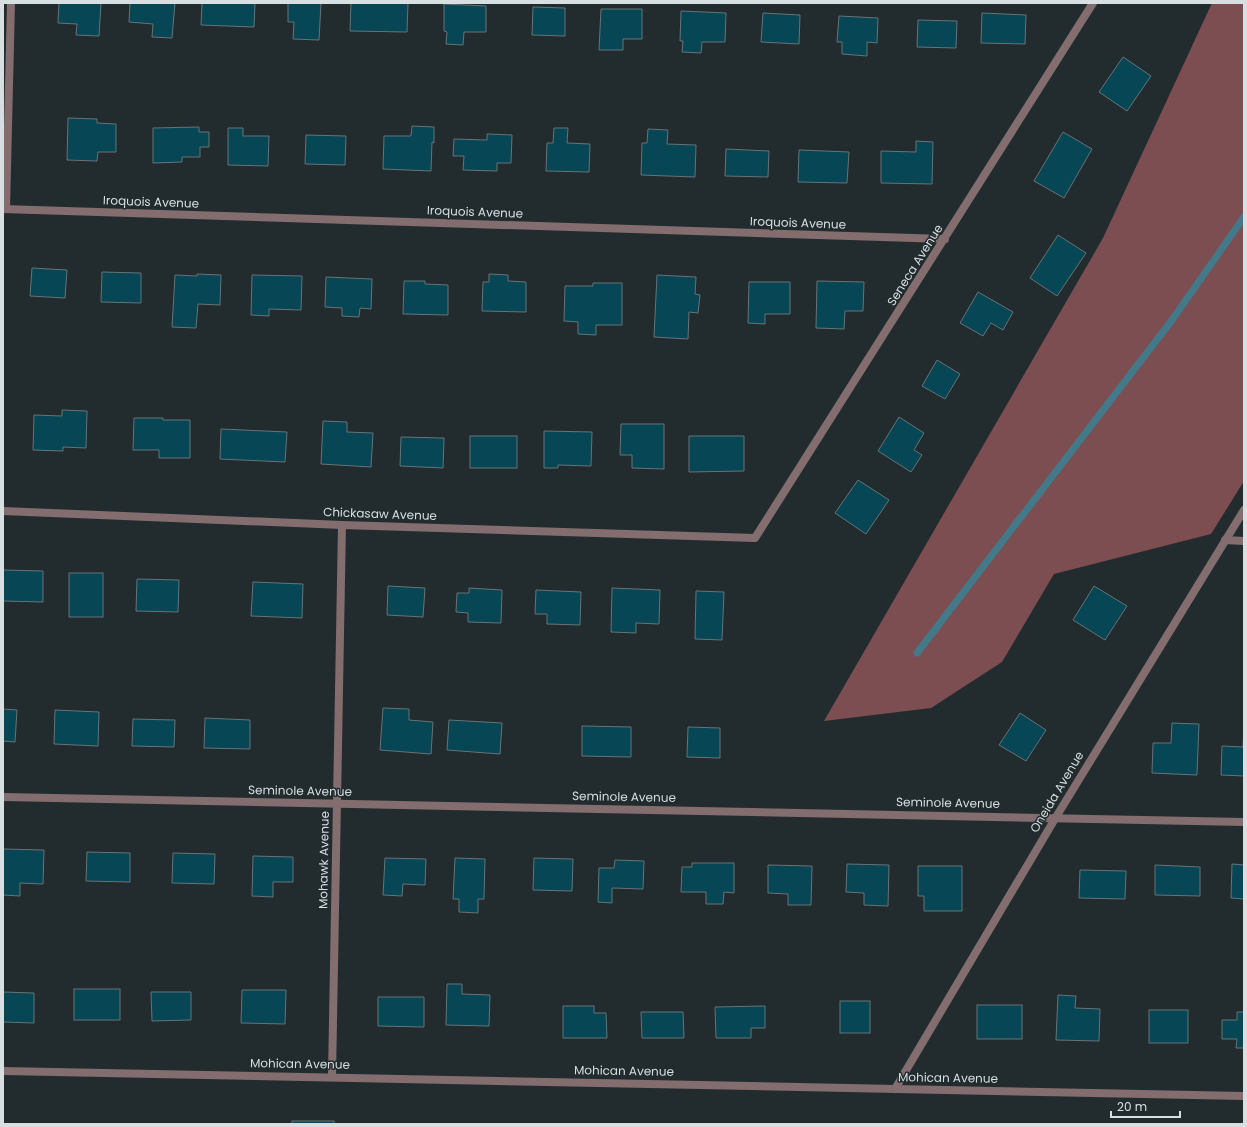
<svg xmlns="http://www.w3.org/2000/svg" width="1247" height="1127" viewBox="0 0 1247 1127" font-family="Poppins,sans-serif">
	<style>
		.forest { fill: #7c4e51 }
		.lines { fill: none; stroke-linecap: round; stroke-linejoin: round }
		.stream { stroke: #437a8a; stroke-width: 7 }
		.building { fill: #074655; stroke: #677377 }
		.minor { stroke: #836d6e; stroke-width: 8 }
		.labels { text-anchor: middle; stroke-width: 3; stroke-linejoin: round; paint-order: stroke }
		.street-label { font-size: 12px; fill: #d8dfe1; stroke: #222c2f }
	</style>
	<rect width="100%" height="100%" fill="#222c2f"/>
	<!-- forest -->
	<polygon class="forest" points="1212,3 1244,3 1244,481 1211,534 1054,574 1002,662 931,708 824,721 1103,238"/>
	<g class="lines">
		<!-- stream -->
		<polyline class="stream" points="917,653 1172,320 1244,217"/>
	</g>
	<!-- building -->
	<g class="building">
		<polygon points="59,3 101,3 99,36 76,35 77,24 58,23"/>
		<polygon points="130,3 175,3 172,38 152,37 153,24 129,22"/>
		<polygon points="202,3 255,3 254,27 201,25"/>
		<polygon points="288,3 321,3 319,40 293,39 294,22 288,22"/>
		<polygon points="351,3 408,3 407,32 350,31"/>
		<polygon points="444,4 486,6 486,32 464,32 463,45 446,44 447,32 444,31"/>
		<polygon points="533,7 565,8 565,36 532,35"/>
		<polygon points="601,9 642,9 642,39 623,39 623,50 599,50"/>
		<polygon points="681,11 726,13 725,42 702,42 701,53 682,52 683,41 680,41"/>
		<polygon points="763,13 800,15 799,44 761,42"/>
		<polygon points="982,13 1026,15 1025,44 981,43"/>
		<polygon points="839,16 878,18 877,43 867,42 867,56 842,54 842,42 837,42"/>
		<polygon points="918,20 957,21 956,48 917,47"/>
		<polygon points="1123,57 1151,76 1127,111 1099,92"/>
		<polygon points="68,118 97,119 97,123 116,124 116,152 98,152 97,161 67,160"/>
		<polygon points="412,126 434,127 434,143 432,142 431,171 383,169 384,136 411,136"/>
		<polygon points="199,127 199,132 209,132 209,147 200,147 200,157 182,157 182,162 153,163 153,128"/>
		<polygon points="228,128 243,128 243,136 269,136 268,166 228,165"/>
		<polygon points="554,128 568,128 567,143 590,144 589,172 546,171 547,143 553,143"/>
		<polygon points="648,129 668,130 667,144 696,145 695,177 641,175 642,143 647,143"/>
		<polygon points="1063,132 1092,149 1064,198 1034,181"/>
		<polygon points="487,134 512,135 511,163 497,163 497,171 463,170 464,156 453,156 454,139 487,140"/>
		<polygon points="306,135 346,136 345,165 305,164"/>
		<polygon points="916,141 933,142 932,184 881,183 881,151 916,152"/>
		<polygon points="726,149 769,151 768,177 725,176"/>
		<polygon points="799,150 849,152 847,183 798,182"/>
		<polygon points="1058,235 1086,253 1057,296 1030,278"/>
		<polygon points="32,268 67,270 65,298 30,296"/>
		<polygon points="102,272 141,273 141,303 101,302"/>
		<polygon points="197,274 221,275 220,305 198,304 196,328 172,327 175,275 197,276"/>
		<polygon points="489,274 508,275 508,281 526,282 526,312 482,311 483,282 489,282"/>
		<polygon points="252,275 302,276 301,310 269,309 269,316 251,315"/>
		<polygon points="657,275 696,277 695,294 700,295 698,313 689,312 688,339 654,337"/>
		<polygon points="326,277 372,279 371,309 360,308 359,317 342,316 342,308 325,307"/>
		<polygon points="404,281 425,281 425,284 448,285 448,315 403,314"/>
		<polygon points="817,281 864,282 863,311 845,311 844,329 816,328"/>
		<polygon points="749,282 790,282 790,314 765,314 765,324 748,323"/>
		<polygon points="593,283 622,283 622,325 596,325 596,335 578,334 578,322 564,321 565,286 593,286"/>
		<polygon points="978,292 1013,312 1003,330 991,323 983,336 960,323"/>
		<polygon points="937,360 960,374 945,399 922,386"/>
		<polygon points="62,410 87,411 86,448 63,447 63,451 33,450 34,415 62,416"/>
		<polygon points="899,417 924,433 914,450 922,455 911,472 878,451"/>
		<polygon points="134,418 163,418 163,420 190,420 190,458 159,458 159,450 133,450"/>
		<polygon points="323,421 347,422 347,432 373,433 371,467 321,464"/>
		<polygon points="621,424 664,424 664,469 632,468 632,455 620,455"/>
		<polygon points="221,429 287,432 285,462 220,459"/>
		<polygon points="544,431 592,432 591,466 558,465 558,468 544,468"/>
		<rect x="470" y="436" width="47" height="32"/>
		<polygon points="689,436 744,436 744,471 689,472"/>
		<polygon points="401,437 444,438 443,468 400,466"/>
		<polygon points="858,480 889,500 866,534 835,513"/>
		<polygon points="3,570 43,571 43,602 3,601"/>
		<rect x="69" y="573" width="34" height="44"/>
		<polygon points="137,579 179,580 178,612 136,611"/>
		<polygon points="253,582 303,584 302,618 251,616"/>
		<polygon points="388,586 425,588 423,617 387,615"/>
		<polygon points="1094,586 1127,606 1105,640 1073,620"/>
		<polygon points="469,588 502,590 501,623 468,622 468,613 456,612 457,593 469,593"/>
		<polygon points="612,588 660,590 659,624 636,623 636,633 611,632"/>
		<polygon points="536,590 581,592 580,625 547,624 547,614 535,614"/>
		<polygon points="696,591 724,592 722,640 695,639"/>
		<polygon points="383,708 409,709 409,720 433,722 431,754 380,750"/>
		<polygon points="3,709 17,710 15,742 3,741"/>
		<polygon points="55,710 99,712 98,746 54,744"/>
		<polygon points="1020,713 1046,730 1026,761 999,745"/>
		<polygon points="205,718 250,720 250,749 204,748"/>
		<polygon points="133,719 175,720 174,747 132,746"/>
		<polygon points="449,720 502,723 500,754 447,750"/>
		<polygon points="1172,723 1199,724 1197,775 1152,773 1153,743 1171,743"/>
		<polygon points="582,726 631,727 631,757 582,756"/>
		<polygon points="1244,726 1244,776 1221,775 1222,746 1243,747"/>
		<polygon points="688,727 720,728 720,758 687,757"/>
		<polygon points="3,849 44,850 43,884 20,883 20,896 3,895"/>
		<polygon points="87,852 130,853 130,882 86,881"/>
		<polygon points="173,853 215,854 214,884 172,883"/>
		<polygon points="253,856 293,857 293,882 273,882 273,897 252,896"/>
		<polygon points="385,858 426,859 425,885 403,884 402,896 383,895"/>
		<polygon points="455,858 485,859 484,899 478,899 478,913 459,912 459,899 453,899"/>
		<polygon points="534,858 573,859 572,891 533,890"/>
		<polygon points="615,860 644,861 643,889 612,888 612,903 598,902 599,868 614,868"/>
		<polygon points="692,863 734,863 734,893 724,892 723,904 706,904 706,892 681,892 682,867 692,867"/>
		<polygon points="847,864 889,865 888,906 864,905 864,893 846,892"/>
		<polygon points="1232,864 1244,865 1244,899 1231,898"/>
		<polygon points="768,865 812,866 811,905 788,905 788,894 768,893"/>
		<polygon points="1155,865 1200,867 1200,896 1155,895"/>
		<polygon points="918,866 962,866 962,911 924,911 924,896 918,896"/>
		<polygon points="1080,870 1126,871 1125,899 1079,898"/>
		<polygon points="447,984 462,984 462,994 490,995 489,1026 446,1025"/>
		<rect x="74" y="989" width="46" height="31"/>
		<polygon points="242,990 286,990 285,1024 241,1023"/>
		<polygon points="3,992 34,993 34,1023 3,1022"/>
		<polygon points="151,992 191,992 191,1020 152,1021"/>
		<polygon points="1058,995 1076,996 1075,1008 1100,1009 1099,1041 1056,1040"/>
		<polygon points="378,997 424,997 424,1027 378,1026"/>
		<rect x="840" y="1001" width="30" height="32"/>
		<rect x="977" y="1005" width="45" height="34"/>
		<polygon points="563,1006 594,1006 594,1013 606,1013 607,1038 563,1038"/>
		<polygon points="765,1006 765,1028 751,1028 751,1038 716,1038 715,1007"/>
		<rect x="1149" y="1010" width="39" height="33"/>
		<polygon points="641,1012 683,1012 684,1038 642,1038"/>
		<polygon points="1237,1012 1244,1012 1244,1048 1236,1048 1237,1039 1222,1039 1222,1020 1237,1020"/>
		<rect x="292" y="1121" width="42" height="3"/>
	</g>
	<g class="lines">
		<!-- minor -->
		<g class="minor">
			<polyline points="3,209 945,239"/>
			<polyline points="6,209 11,3"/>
			<polyline points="3,511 342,525 755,538 1093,3"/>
			<polyline points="1225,540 1244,541"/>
			<polyline points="3,797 1244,822"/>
			<polyline points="3,1071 1244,1096"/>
			<polyline points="332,1076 342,525"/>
			<polyline points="895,1089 1056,817 1244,510"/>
		</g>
	</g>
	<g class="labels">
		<!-- street labels -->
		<g class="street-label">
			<text transform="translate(151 202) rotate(2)" y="4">Iroquois Avenue</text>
			<text transform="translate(475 212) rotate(2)" y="4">Iroquois Avenue</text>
			<text transform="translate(798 223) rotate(2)" y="4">Iroquois Avenue</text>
			<text transform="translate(915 265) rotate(-58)" y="4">Seneca Avenue</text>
			<text transform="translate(380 514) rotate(2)" y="4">Chickasaw Avenue</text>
			<text transform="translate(300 791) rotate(1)" y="4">Seminole Avenue</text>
			<text transform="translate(1057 792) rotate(-59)" y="4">Oneida Avenue</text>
			<text transform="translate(624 797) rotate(1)" y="4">Seminole Avenue</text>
			<text transform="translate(948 803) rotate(1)" y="4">Seminole Avenue</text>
			<text transform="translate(324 860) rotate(-89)" y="4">Mohawk Avenue</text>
			<text transform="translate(300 1064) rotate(1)" y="4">Mohican Avenue</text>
			<text transform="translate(624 1071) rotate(1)" y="4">Mohican Avenue</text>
			<text transform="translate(948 1078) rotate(1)" y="4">Mohican Avenue</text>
		</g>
	</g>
	<!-- border -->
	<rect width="1247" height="1127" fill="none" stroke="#d8dfe1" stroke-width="8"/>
	<!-- scale -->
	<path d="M1111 1111v6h69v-6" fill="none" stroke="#d8dfe1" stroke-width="2"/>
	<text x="1117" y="1111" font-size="12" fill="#d8dfe1" stroke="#222c2f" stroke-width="3" paint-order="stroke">20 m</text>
</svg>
